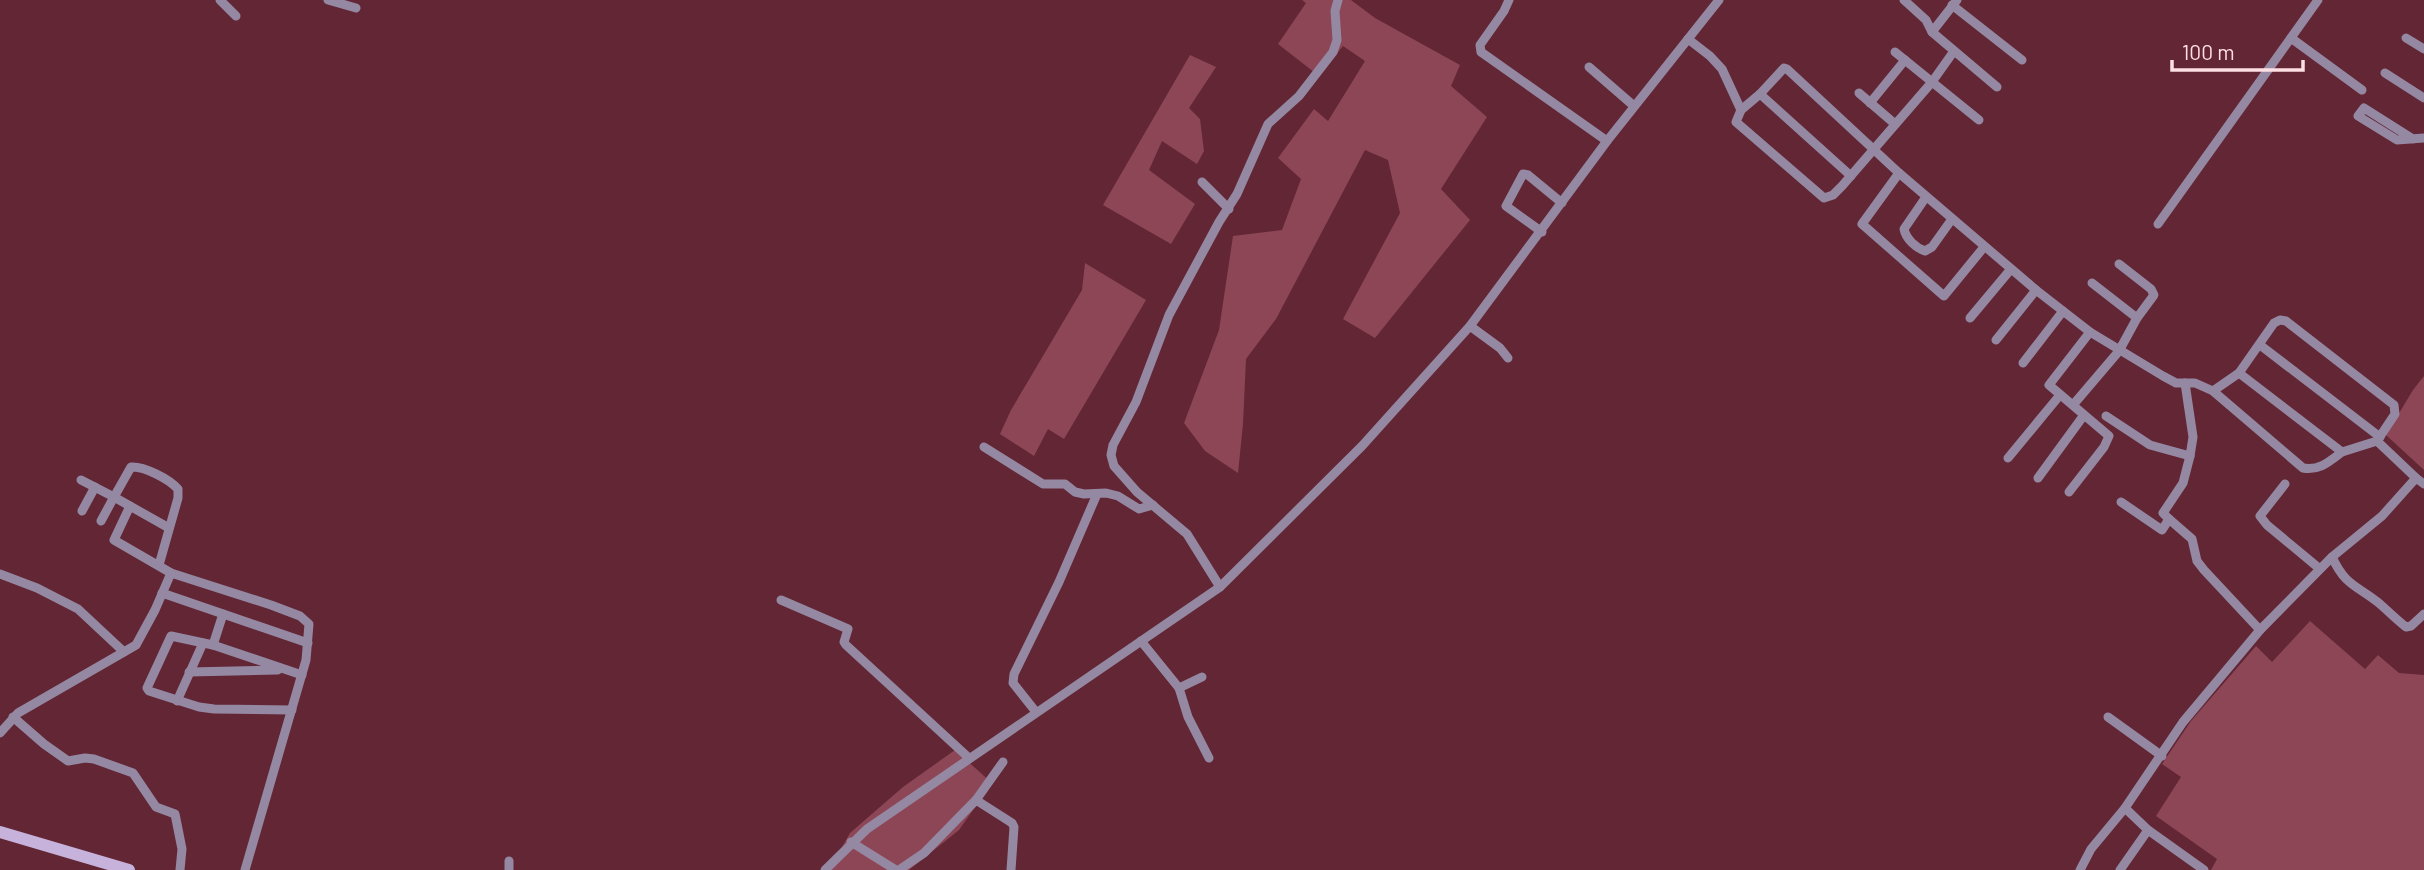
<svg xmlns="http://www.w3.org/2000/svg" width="2424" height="870" viewBox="0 0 2424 870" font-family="Barlow,sans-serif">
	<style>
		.green { fill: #8d4656 }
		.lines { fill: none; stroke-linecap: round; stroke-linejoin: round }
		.street { stroke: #9588a2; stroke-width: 9 }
		.secondary { stroke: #c6b2da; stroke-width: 12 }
	</style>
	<rect width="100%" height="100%" fill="#622635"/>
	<!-- green -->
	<g class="green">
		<polygon points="1302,0 1351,0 1375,18 1460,65 1451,86 1487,117 1441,189 1470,220 1375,338 1343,319 1400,213 1388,160 1365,150 1276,319 1246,359 1243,424 1238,473 1205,451 1184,423 1219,330 1233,236 1282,230 1301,179 1278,158 1314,109 1328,121 1365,61 1343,46 1319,76 1278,44 1306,3"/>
		<polygon points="1190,55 1216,67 1189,108 1200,119 1204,151 1197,164 1162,141 1149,170 1195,204 1171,244 1103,205"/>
		<polygon points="1085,263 1146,300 1064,439 1048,429 1034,456 1000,434 1011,410 1082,290"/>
		<polygon points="2424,376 2424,470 2386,435 2413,390"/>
		<polygon points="2310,621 2365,669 2378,655 2399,673 2424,675 2424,870 2211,870 2217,859 2156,816 2181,777 2162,764 2191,721 2256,646 2272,662"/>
		<polygon points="955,750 992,783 959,830 909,870 829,870 850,833 903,787"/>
	</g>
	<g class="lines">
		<!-- street -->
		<g class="street">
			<polyline points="220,0 236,16"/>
			<polyline points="328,0 356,8"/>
			<polyline points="1509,0 1504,11 1480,45 1481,52 1607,141"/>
			<polyline points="1904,0 1926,20 1932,32 1997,87"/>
			<polyline points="1952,5 2022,60"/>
			<polyline points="1932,32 1957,0"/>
			<polyline points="2291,38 2362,90"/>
			<polyline points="2406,38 2424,49"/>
			<polyline points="1688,39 1710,56 1722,69 1741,110 1736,122 1824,198 1833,195 1842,186 1932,82 1954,51"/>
			<polyline points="1895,52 1979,120"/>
			<polyline points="1589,67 1634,106"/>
			<polyline points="2385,73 2424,98"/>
			<polyline points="1859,93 1895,124"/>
			<polyline points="1760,94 1851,176"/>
			<polyline points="1870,103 1905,60"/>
			<path d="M1741,110L1760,94L1784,68L1787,69L1899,173L2036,290L2090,332L2163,376L2176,383H2195L2213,391L2303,468C2320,471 2330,461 2342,452"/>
			<polyline points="2413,139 2364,108 2358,116 2397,140 2424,138"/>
			<polyline points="1899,173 1862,224 1936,289 1944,296 1984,247"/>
			<polyline points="1202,182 1229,209"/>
			<path d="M1926,197L1904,229C1906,239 1916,248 1925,251L1932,247L1952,219"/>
			<polyline points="2158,224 2318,0"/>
			<polyline points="1542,232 1506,206 1523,174 1528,175 1562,203"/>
			<polyline points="2092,283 2137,318"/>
			<polyline points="1970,318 2011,269"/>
			<polyline points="1470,326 1500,348 1508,358"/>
			<polyline points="1996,340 2036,290"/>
			<polyline points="2260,345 2380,437"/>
			<polyline points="2023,363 2063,311"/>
			<polyline points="2239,373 2342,452 2377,441"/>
			<polyline points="2213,391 2239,373 2274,323 2280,320 2286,321 2394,405 2395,414 2377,441 2416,478"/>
			<polyline points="2073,405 2119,351 2137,318 2154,295 2151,289 2119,264"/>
			<polyline points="2106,416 2150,445 2190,456"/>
			<polyline points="984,447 1043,484 1065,484 1075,492 1084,494 1106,493 1118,496 1139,509 1153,505"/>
			<polyline points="2008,458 2060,395"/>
			<polyline points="2038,478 2084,415"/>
			<polyline points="81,480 114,497 101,521"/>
			<polyline points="2285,484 2260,516 2267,525 2320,569"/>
			<polyline points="2069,492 2104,447 2109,436 2049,385 2090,332"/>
			<polyline points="2121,502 2162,530 2169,519 2163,513 2183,483 2190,456 2193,437 2185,383"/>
			<polyline points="130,506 114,540 171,573 271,605 300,616 309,624 306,660 245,870"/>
			<polyline points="82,511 95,487"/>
			<polyline points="2169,519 2192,539 2197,561 2204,570 2260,630"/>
			<path d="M2332,557C2346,587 2357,585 2380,604C2389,612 2397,620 2406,627L2411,626L2424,614"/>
			<path d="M159,565L178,498V489C169,479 144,466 131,467L114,497L169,528"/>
			<polyline points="0,574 37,588 78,609 124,652"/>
			<polyline points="1220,587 1187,534 1137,492 1114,466 1111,455 1113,445 1136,402 1169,315 1219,222 1237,194 1268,124 1299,96 1333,52 1337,40 1335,11 1338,0"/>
			<polyline points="162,593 308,643"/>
			<polyline points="781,600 848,629 844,642 846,645 969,758"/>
			<polyline points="1141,641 1179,688 1188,717 1209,758"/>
			<polyline points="213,645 223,614"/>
			<polyline points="189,672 278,670"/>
			<polyline points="1179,688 1202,677"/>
			<polyline points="177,701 203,643"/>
			<polyline points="292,710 214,709 199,707 149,691 147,688 171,636 213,645 302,675"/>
			<polyline points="1036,712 1013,683 1014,674 1059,582 1097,494"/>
			<polyline points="13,717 44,744 68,761 85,758 94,759 133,773 156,807 175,814 182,849 180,870"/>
			<polyline points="2108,717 2162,756"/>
			<polyline points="0,733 18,713 136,645 155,610 171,573"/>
			<polyline points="976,800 1003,762"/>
			<polyline points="2148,830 2204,870"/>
			<polyline points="851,842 896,870"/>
			<polyline points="509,870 509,861"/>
			<polyline points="825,870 867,829 1220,587 1362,446 1470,326 1607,141 1719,0"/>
			<polyline points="899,870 924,853 976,800 1012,823 1014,827 1011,870"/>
			<polyline points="2080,870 2091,849 2125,808 2183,722 2260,630 2332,557 2382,516 2416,478 2424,484"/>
			<polyline points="2120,870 2148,830 2125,808"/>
		</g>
		<!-- secondary -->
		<polyline class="secondary" points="0,832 129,870"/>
	</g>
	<!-- scale -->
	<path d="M2172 60v10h131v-10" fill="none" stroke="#fedfe4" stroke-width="3.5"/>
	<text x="2182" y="60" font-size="21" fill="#fedfe4" stroke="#622635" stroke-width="5" paint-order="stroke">100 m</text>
</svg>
